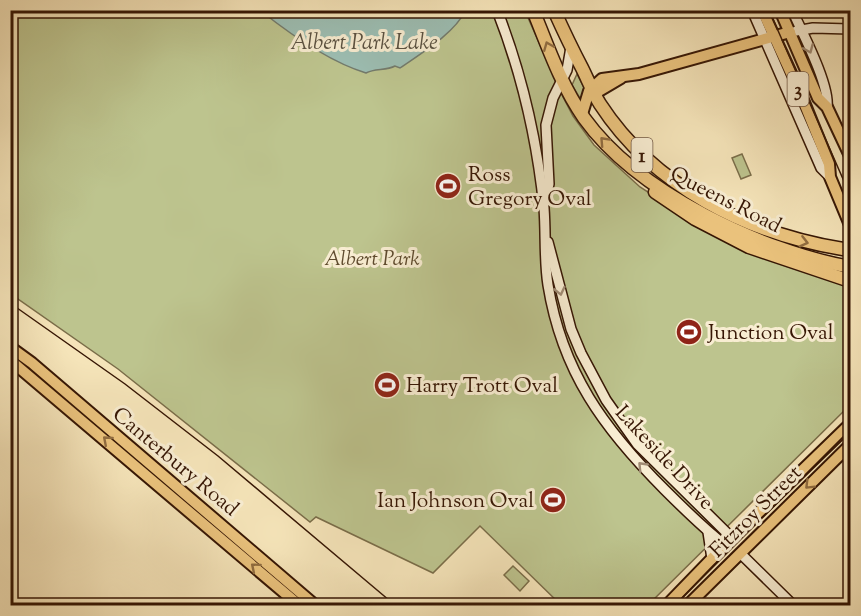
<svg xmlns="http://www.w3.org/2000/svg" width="861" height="616" viewBox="0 0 861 616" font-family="'Sorts Mill Goudy',serif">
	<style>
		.green { fill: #bdc48e; stroke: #7a6d49; stroke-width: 1.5 }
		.water { fill: #9cbeb3; stroke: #737b6d; stroke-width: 1.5 }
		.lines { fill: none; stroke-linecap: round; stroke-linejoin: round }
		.secondary-casing { stroke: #361604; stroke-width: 12 }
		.primary-casing { stroke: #361604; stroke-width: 14 }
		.highway-casing { stroke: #361604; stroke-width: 15 }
		.secondary { stroke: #f8edd2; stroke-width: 9 }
		.primary { stroke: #eac27c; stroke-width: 10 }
		.highway { stroke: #eac27c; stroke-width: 12 }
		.tram { stroke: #361604; stroke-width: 1.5 }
		.oneway { stroke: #906c40 }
		.oneway2 { stroke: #a18c75 }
		.labels { text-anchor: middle; stroke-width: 6; stroke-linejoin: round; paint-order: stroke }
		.shield { fill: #f8edd2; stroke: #705642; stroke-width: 1.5 }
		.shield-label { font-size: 20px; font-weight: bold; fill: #361604 }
		.poi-label { font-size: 21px; fill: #361604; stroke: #f8edd2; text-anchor: start }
		.street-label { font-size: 21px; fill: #361604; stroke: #f8edd2 }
		.park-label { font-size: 21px; font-style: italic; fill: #5e4a2d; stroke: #f8edd2 }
		.water-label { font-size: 22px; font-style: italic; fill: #5a5141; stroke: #f8edd2 }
	</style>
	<rect width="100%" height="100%" fill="#f5e4b9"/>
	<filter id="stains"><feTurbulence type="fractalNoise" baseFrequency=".00333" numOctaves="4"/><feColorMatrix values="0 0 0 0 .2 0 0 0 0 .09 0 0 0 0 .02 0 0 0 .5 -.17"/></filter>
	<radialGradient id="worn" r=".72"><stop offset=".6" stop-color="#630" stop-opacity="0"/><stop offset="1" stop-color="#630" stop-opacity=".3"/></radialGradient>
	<!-- green -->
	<g class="green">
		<polygon points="11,11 525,11 563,97 573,116 594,145 640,187 677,211 842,283 850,289 850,405 648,605 561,605 480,526 433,573 316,517 310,522 118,369 11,294"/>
		<polygon points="577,74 584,88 581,100 572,85"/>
		<polygon points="742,154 751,175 741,179 732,158"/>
		<polygon points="513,566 529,581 520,591 504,575"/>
	</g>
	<!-- water -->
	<path class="water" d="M261,11H465C455,33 420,54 400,68L395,66C386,71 375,68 366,73C330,62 290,34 261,11Z"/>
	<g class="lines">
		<defs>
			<g id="secondary">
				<path d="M497,10C522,74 537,140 544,208C546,234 544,260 548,285C562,372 604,429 665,490C684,509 703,528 725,545"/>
				<polyline points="752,10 821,168 830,177"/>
				<path d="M792,10C802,32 830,85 827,107"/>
				<polyline points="796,31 813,28 850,29"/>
				<polyline points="545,199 549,184 546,125 553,98 567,70 571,47"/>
				<polyline points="548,242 571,329 581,353 606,400 637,444 732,538"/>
				<polyline points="708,532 712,559"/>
				<polyline points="741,554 794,606"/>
			</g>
			<g id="primary">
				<polyline points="762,10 801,95 829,164 830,177 850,225"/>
				<polyline points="780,10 818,98 827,107 850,156"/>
				<polyline points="595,96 599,91 621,78"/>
				<polyline points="582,114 589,91 602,79 639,74 790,32"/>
				<polyline points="10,347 32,363 316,606"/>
				<polyline points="10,360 300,606"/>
				<polyline points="666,606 725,545 850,424"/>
				<polyline points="687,606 850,445"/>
			</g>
			<g id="highway">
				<path d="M533,10C548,47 561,85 584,118C638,193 761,251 850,267"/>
				<path d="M554,10C563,30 572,49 582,68C588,80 593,93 600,104C654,187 749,234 843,249"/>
				<polyline points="655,192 695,219 749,247 850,281"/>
			</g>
		</defs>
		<!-- secondary casing -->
		<use href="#secondary" class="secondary-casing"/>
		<!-- primary casing -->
		<use href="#primary" class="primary-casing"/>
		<!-- highway casing -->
		<use href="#highway" class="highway-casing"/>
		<!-- secondary -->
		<use href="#secondary" class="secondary"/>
		<!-- primary -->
		<use href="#primary" class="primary"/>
		<!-- highway -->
		<use href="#highway" class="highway"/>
		<!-- tram -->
		<g class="tram">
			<polyline points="769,10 850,195"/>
			<polyline points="10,303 125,384 218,456 396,606"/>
			<polyline points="674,606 850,430"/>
		</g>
	</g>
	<!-- one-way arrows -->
	<defs><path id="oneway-chevron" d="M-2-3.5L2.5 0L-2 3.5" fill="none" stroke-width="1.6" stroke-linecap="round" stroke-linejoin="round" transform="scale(1.5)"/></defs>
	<g class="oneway">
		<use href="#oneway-chevron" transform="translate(548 46) rotate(-112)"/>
		<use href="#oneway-chevron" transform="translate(604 141) rotate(-133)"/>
		<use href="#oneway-chevron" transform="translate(804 242) rotate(14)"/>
		<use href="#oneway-chevron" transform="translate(107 440) rotate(-139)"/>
		<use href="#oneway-chevron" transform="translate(809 485) rotate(135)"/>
		<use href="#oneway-chevron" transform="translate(255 567) rotate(-140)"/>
	</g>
	<g class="oneway2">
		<use href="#oneway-chevron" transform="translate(809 49) rotate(67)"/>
		<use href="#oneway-chevron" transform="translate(560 291) rotate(77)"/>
		<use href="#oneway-chevron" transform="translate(642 466) rotate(-134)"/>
	</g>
	<!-- icons -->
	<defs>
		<symbol id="stadium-disc" viewBox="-11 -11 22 22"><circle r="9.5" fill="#8f2418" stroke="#f8edd2"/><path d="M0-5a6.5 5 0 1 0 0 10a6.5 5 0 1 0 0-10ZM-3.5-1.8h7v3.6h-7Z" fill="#fff"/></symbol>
	</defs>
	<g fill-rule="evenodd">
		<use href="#stadium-disc" x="433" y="171" width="30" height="30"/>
		<use href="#stadium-disc" x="674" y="317" width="30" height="30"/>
		<use href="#stadium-disc" x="372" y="370" width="30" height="30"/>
		<use href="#stadium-disc" x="538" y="485" width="30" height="30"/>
	</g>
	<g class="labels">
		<!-- shield labels -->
		<g class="shield">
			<rect x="787.5" y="72" width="21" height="34" rx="4.5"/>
			<rect x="631.5" y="138" width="21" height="34" rx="4.5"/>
		</g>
		<g class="shield-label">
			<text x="798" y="96">3</text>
			<text x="642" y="162">1</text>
		</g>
		<!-- poi labels -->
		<g class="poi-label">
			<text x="468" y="181">Ross<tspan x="468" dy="24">Gregory Oval</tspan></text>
			<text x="708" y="339">Junction Oval</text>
			<text x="406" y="392">Harry Trott Oval</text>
			<text x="534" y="507" text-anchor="end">Ian Johnson Oval</text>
		</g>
		<!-- street labels -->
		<g class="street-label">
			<text transform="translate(726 199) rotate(27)" y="7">Queens Road</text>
			<text transform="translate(665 457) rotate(47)" y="7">Lakeside Drive</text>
			<text transform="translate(176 461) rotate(40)" y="7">Canterbury Road</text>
			<text transform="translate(755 511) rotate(-45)" y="7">Fitzroy Street</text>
		</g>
		<!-- park labels -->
		<g class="park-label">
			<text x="372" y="265">Albert Park</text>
		</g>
		<!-- water labels -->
		<g class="water-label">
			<text x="364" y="49">Albert Park Lake</text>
		</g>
	</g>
	<!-- margin -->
	<rect width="861" height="616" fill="none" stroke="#f5e4b9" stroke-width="36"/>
	<rect x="12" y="12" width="837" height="592" fill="none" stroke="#361604" stroke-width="3"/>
	<rect x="18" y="18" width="825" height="580" fill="none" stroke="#361604" stroke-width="1.5"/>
	<rect width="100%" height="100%" filter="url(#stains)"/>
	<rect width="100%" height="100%" fill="url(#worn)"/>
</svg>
